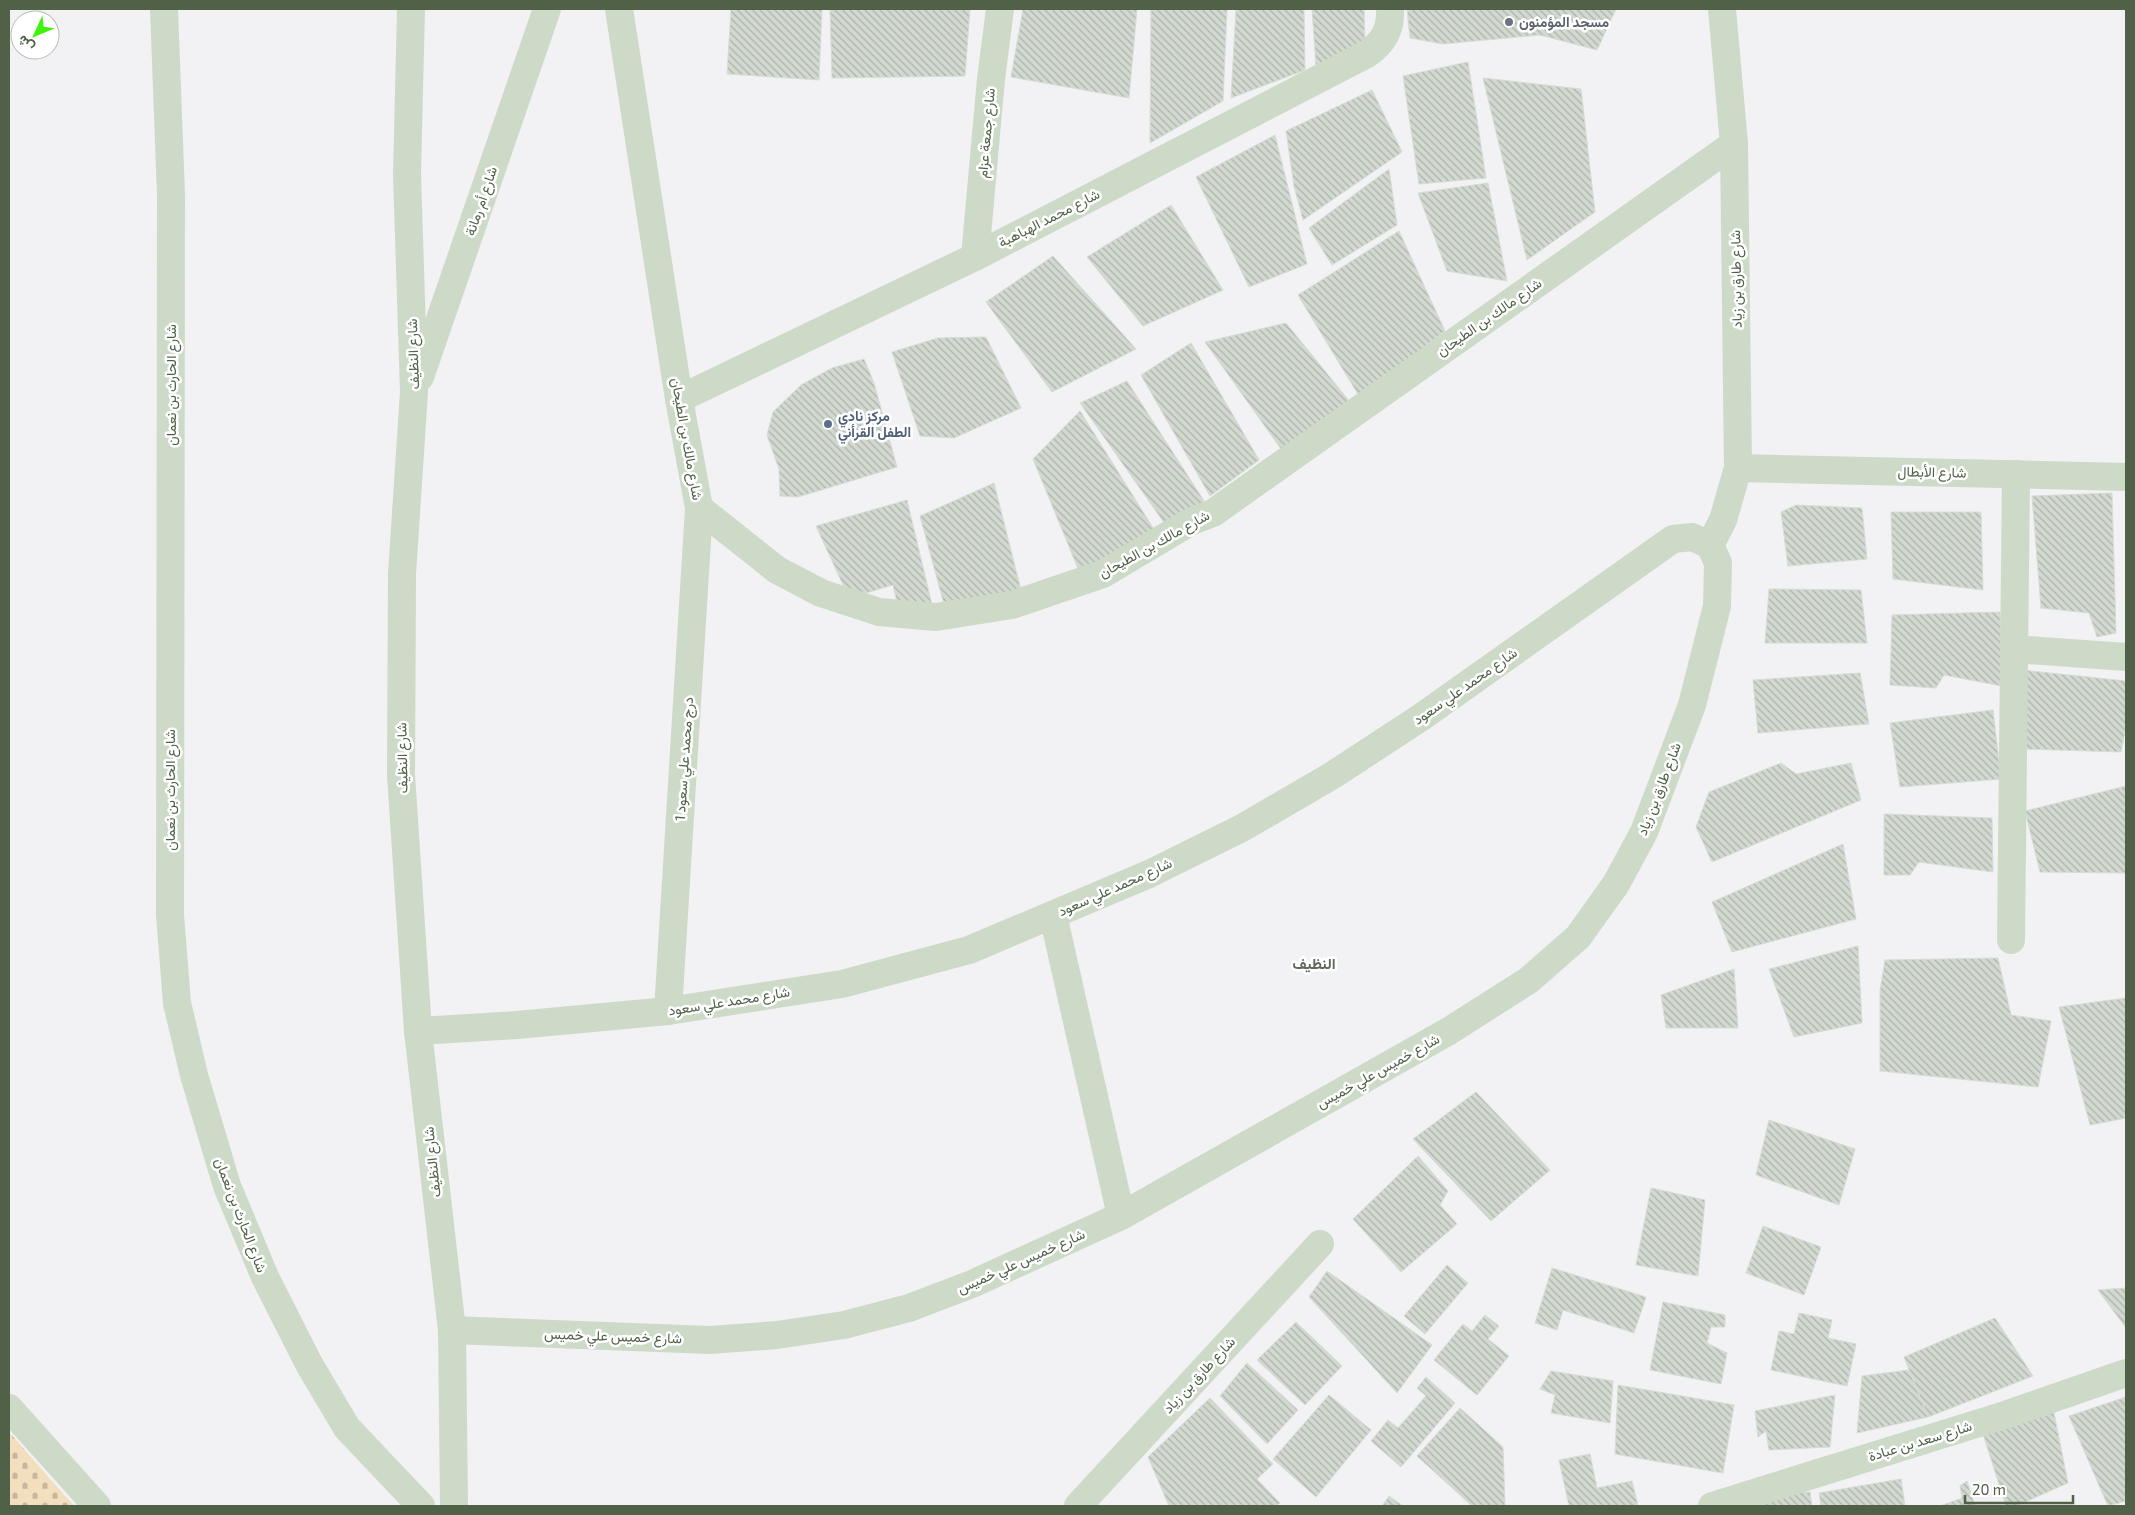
<svg xmlns="http://www.w3.org/2000/svg" width="2135" height="1515" viewBox="0 0 2135 1515" font-family="'Exo 2',Vazirmatn,sans-serif">
	<style>
		.cemetery { fill: url(#cemetery-stones) }
		.building { fill: url(#building-back-hatch); stroke: #d6ddd5 }
		.lines { fill: none; stroke-linecap: round; stroke-linejoin: round }
		.street { stroke: #cddac8; stroke-width: 28 }
		.worship-dot { fill: #6b7280; stroke: #fff; stroke-width: 2 }
		.service-dot { fill: #5c6f8a; stroke: #fff; stroke-width: 2 }
		.labels { text-anchor: middle; stroke-width: 5; stroke-linejoin: round; paint-order: stroke }
		.worship-label { font-size: 14px; font-weight: bold; fill: #5b616d; stroke: #fff; text-anchor: start }
		.street-label { font-size: 14px; fill: #506148; stroke: #fff }
		.service-label { font-size: 14px; font-weight: bold; fill: #4e5e75; stroke: #fff; text-anchor: start }
		.neighbourhood-label { font-size: 15px; font-weight: bold; fill: #60675d; stroke: #fff }
	</style>
	<defs>
		<pattern id="cemetery-stones" width="16" height="16" patternUnits="userSpaceOnUse" patternTransform="scale(1.25)"><rect width="16" height="16" fill="#f3debe"/><path d="M2 7V4a2 2 0 0 1 4 0v3zM10 15v-3a2 2 0 0 1 4 0v3z" fill="#c7b79c"/></pattern>
		<pattern id="building-back-hatch" width="6" height="6" patternUnits="userSpaceOnUse" patternTransform="scale(1.25)"><rect width="6" height="6" fill="#d2d9d0"/><path d="M-1 5l2 2M0 0l6 6M5-1l2 2" fill="none" stroke="#adb3ab"/></pattern>
	</defs>
	<rect width="100%" height="100%" fill="#f2f1f4"/>
	<!-- cemetery -->
	<polygon class="cemetery" points="9,1432 74,1506 9,1506"/>
	<!-- building -->
	<g class="building">
		<polygon points="731,9 822,9 819,80 727,74"/>
		<polygon points="830,9 970,9 965,76 832,78"/>
		<polygon points="1023,9 1137,9 1129,98 1011,77"/>
		<polygon points="1151,9 1227,9 1223,101 1150,143"/>
		<polygon points="1236,9 1304,9 1305,70 1231,98"/>
		<polygon points="1312,9 1364,9 1365,45 1316,66"/>
		<polygon points="1407,9 1616,9 1597,50 1540,35 1443,44 1410,38"/>
		<polygon points="1468,62 1486,178 1419,184 1403,76"/>
		<polygon points="1483,78 1581,89 1595,212 1527,260"/>
		<polygon points="1372,90 1402,152 1303,220 1294,186 1286,131"/>
		<polygon points="1275,135 1307,264 1249,287 1196,177"/>
		<polygon points="1389,169 1397,225 1332,265 1309,228"/>
		<polygon points="1488,183 1507,281 1447,271 1418,193"/>
		<polygon points="1171,205 1223,290 1143,326 1087,257"/>
		<polygon points="1399,231 1445,331 1359,396 1298,295"/>
		<polygon points="1053,256 1136,349 1052,392 986,302"/>
		<polygon points="1286,323 1350,402 1281,449 1205,342"/>
		<polygon points="986,337 1021,408 954,438 920,436 892,352 938,338"/>
		<polygon points="1191,343 1259,460 1210,496 1141,375"/>
		<polygon points="864,359 874,383 897,467 798,497 780,496 779,469 767,435 773,412 801,385 832,368"/>
		<polygon points="1127,381 1206,504 1165,524 1080,403"/>
		<polygon points="1080,411 1155,531 1079,571 1033,459"/>
		<polygon points="994,483 1022,594 945,608 920,516"/>
		<polygon points="2112,493 2116,633 2097,637 2089,613 2041,608 2032,496"/>
		<polygon points="907,500 933,609 898,607 893,585 849,598 816,526"/>
		<polygon points="1796,505 1862,508 1867,559 1788,566 1781,512"/>
		<polygon points="1891,512 1981,512 1983,590 1893,579"/>
		<polygon points="1769,589 1861,590 1867,643 1765,643"/>
		<polygon points="2000,612 2002,686 1944,675 1936,688 1890,685 1892,615"/>
		<polygon points="2022,670 2126,681 2126,726 2121,752 2023,749"/>
		<polygon points="1860,673 1869,724 1758,733 1753,680"/>
		<polygon points="1993,710 2001,779 1900,787 1890,723"/>
		<polygon points="1781,763 1796,774 1851,763 1861,800 1712,862 1696,827 1709,792"/>
		<polygon points="2126,786 2126,873 2040,872 2025,811"/>
		<polygon points="1884,814 1992,818 1993,872 1919,862 1910,875 1884,875"/>
		<polygon points="1843,844 1856,919 1732,952 1712,902"/>
		<polygon points="1858,946 1862,1023 1794,1037 1769,969"/>
		<polygon points="1998,958 2011,1015 2051,1021 2038,1087 1880,1071 1880,990 1885,960"/>
		<polygon points="1734,969 1738,1028 1666,1028 1661,995"/>
		<polygon points="2126,998 2126,1118 2090,1125 2059,1007"/>
		<polygon points="1476,1092 1550,1170 1491,1221 1413,1139"/>
		<polygon points="1769,1120 1855,1149 1839,1205 1756,1175"/>
		<polygon points="1418,1156 1448,1191 1440,1205 1457,1224 1401,1272 1353,1219"/>
		<polygon points="1651,1188 1705,1200 1698,1276 1636,1265"/>
		<polygon points="1763,1226 1821,1247 1804,1295 1746,1273"/>
		<polygon points="1447,1265 1468,1283 1425,1334 1404,1316"/>
		<polygon points="1552,1268 1646,1297 1634,1333 1563,1310 1557,1330 1535,1323"/>
		<polygon points="1327,1271 1432,1345 1397,1393 1309,1297"/>
		<polygon points="2126,1288 2126,1328 2098,1290"/>
		<polygon points="1663,1302 1725,1315 1725,1327 1711,1327 1707,1343 1727,1353 1721,1384 1650,1370"/>
		<polygon points="1799,1313 1832,1320 1828,1338 1856,1344 1847,1386 1771,1370 1779,1331 1794,1334"/>
		<polygon points="1485,1315 1499,1326 1488,1339 1509,1356 1477,1395 1434,1360 1463,1324 1472,1331"/>
		<polygon points="1995,1318 2033,1376 1928,1417 1904,1357"/>
		<polygon points="1296,1322 1342,1366 1305,1405 1257,1360"/>
		<polygon points="1247,1363 1298,1410 1267,1444 1220,1396"/>
		<polygon points="1909,1370 1928,1417 1857,1433 1862,1376"/>
		<polygon points="1551,1371 1613,1381 1610,1423 1551,1413 1555,1395 1540,1389"/>
		<polygon points="1426,1377 1455,1403 1401,1467 1371,1441 1388,1420 1398,1428 1426,1396 1417,1388"/>
		<polygon points="1618,1385 1734,1405 1723,1473 1615,1454"/>
		<polygon points="1329,1395 1371,1430 1316,1497 1273,1459"/>
		<polygon points="1835,1395 1830,1447 1769,1450 1766,1431 1758,1437 1755,1411"/>
		<polygon points="2126,1397 2126,1501 2108,1506 2069,1416"/>
		<polygon points="1210,1398 1273,1464 1257,1479 1280,1503 1276,1506 1169,1506 1148,1457"/>
		<polygon points="1460,1408 1503,1447 1505,1506 1472,1506 1417,1456"/>
		<polygon points="2053,1408 2068,1483 2016,1506 2006,1506 1983,1434"/>
		<polygon points="1590,1454 1597,1488 1632,1481 1638,1506 1569,1506 1559,1460"/>
		<polygon points="1901,1479 1905,1506 1821,1506 1819,1493"/>
		<polygon points="1967,1481 1975,1506 1940,1506 1962,1498 1960,1486"/>
		<polygon points="1810,1492 1812,1506 1754,1506 1752,1496"/>
		<polygon points="1389,1496 1403,1506 1382,1506"/>
	</g>
	<g class="lines">
		<!-- street -->
		<g class="street">
			<polyline points="164,9 171,195 170,915 177,1003 194,1075 227,1186 265,1277 309,1364 347,1428 421,1506"/>
			<polyline points="411,9 407,174 414,392 402,574 401,775 418,1031 452,1330 454,1506"/>
			<polyline points="619,9 679,399 699,508 668,1011"/>
			<polyline points="975,257 991,79 1000,9"/>
			<polyline points="420,377 547,9"/>
			<path d="M679,399L975,257L1367,54C1384,42 1391,29 1390,9"/>
			<polyline points="1738,468 2126,477"/>
			<polyline points="699,508 777,570 821,593 879,612 936,617 1012,605 1103,574 1192,521 1213,513 1734,144"/>
			<polyline points="1710,545 1723,520 1738,468 1734,144 1722,9"/>
			<polyline points="2014,649 2126,657"/>
			<polyline points="1053,915 1121,1216"/>
			<polyline points="2011,940 2016,474"/>
			<polyline points="418,1031 517,1025 668,1011 842,984 969,950 1149,874 1242,828 1333,775 1420,718 1673,539 1692,537 1710,545 1718,563 1717,606 1692,705 1644,832 1616,884 1578,937 1529,980 1449,1031 1121,1216 972,1284 909,1308 844,1325 777,1335 710,1340 452,1330"/>
			<polyline points="9,1408 97,1506"/>
			<polyline points="1078,1506 1320,1244"/>
			<polyline points="1712,1506 2005,1415 2126,1373"/>
		</g>
	</g>
	<!-- markers -->
	<circle class="worship-dot" cx="1509" cy="22" r="5"/>
	<circle class="service-dot" cx="828" cy="424" r="5"/>
	<g class="labels">
		<!-- worship labels -->
		<g class="worship-label">
			<text x="1519" y="27">مسجد المؤمنون</text>
		</g>
		<!-- street labels -->
		<g class="street-label">
			<text transform="translate(986 133) rotate(-85)" y="5">شارع جمعة عزام</text>
			<text transform="translate(481 201) rotate(-71)" y="5">شارع أم رمانة</text>
			<text transform="translate(1049 218) rotate(-27)" y="5">شارع محمد الهباهبة</text>
			<text transform="translate(1736 279) rotate(-91)" y="5">شارع طارق بن زياد</text>
			<text transform="translate(1489 317) rotate(-35)" y="5">شارع مالك بن الطيحان</text>
			<text transform="translate(413 354) rotate(-92)" y="5">شارع النظيف</text>
			<text transform="translate(171 385) rotate(-90)" y="5">شارع الحارث بن نعمان</text>
			<text transform="translate(687 439) rotate(80)" y="5">شارع مالك بن الطيحان</text>
			<text transform="translate(1932 472) rotate(1)" y="5">شارع الأبطال</text>
			<text transform="translate(1154 544) rotate(-29)" y="5">شارع مالك بن الطيحان</text>
			<text transform="translate(1465 686) rotate(-35)" y="5">شارع محمد علي سعود</text>
			<text transform="translate(402 758) rotate(-91)" y="5">شارع النظيف</text>
			<text transform="translate(684 759) rotate(-86)" y="5">درج محمد علي سعود 1</text>
			<text transform="translate(1659 789) rotate(-69)" y="5">شارع طارق بن زياد</text>
			<text transform="translate(170 790) rotate(-90)" y="5">شارع الحارث بن نعمان</text>
			<text transform="translate(1115 887) rotate(-24)" y="5">شارع محمد علي سعود</text>
			<text transform="translate(729 1001) rotate(-9)" y="5">شارع محمد علي سعود</text>
			<text transform="translate(1378 1071) rotate(-29)" y="5">شارع خميس علي خميس</text>
			<text transform="translate(432 1162) rotate(-96)" y="5">شارع النظيف</text>
			<text transform="translate(241 1215) rotate(69)" y="5">شارع الحارث بن نعمان</text>
			<text transform="translate(1021 1261) rotate(-24)" y="5">شارع خميس علي خميس</text>
			<text transform="translate(613 1336) rotate(2)" y="5">شارع خميس علي خميس</text>
			<text transform="translate(1199 1375) rotate(-47)" y="5">شارع طارق بن زياد</text>
			<text transform="translate(1920 1441) rotate(-17)" y="5">شارع سعد بن عبادة</text>
		</g>
		<!-- service labels -->
		<g class="service-label">
			<text x="838" y="421">مركز نادي<tspan x="838" dy="16">الطفل القرأني</tspan></text>
		</g>
		<!-- neighbourhood labels -->
		<g class="neighbourhood-label">
			<text x="1314" y="969">النظيف</text>
		</g>
	</g>
	<!-- border -->
	<rect width="2135" height="1515" fill="none" stroke="#506148" stroke-width="20"/>
	<!-- north arrow -->
	<g transform="translate(35 35) rotate(226)"><circle r="24" fill="#ffffff" stroke="#b9c0b6"/>
	<path d="M0-4L9 19L0 12L-9 19Z" fill="#40f30c"/>
	<text y="-8" font-size="14" font-weight="bold" text-anchor="middle" fill="#506148">ش</text>
	</g>
	<!-- scale -->
	<path d="M1965 1495v8h108v-8" fill="none" stroke="#506148" stroke-width="2.5"/>
	<text x="1972" y="1495" font-size="15" fill="#506148" stroke="#ffffff" stroke-width="4" paint-order="stroke">20 m</text>
</svg>
